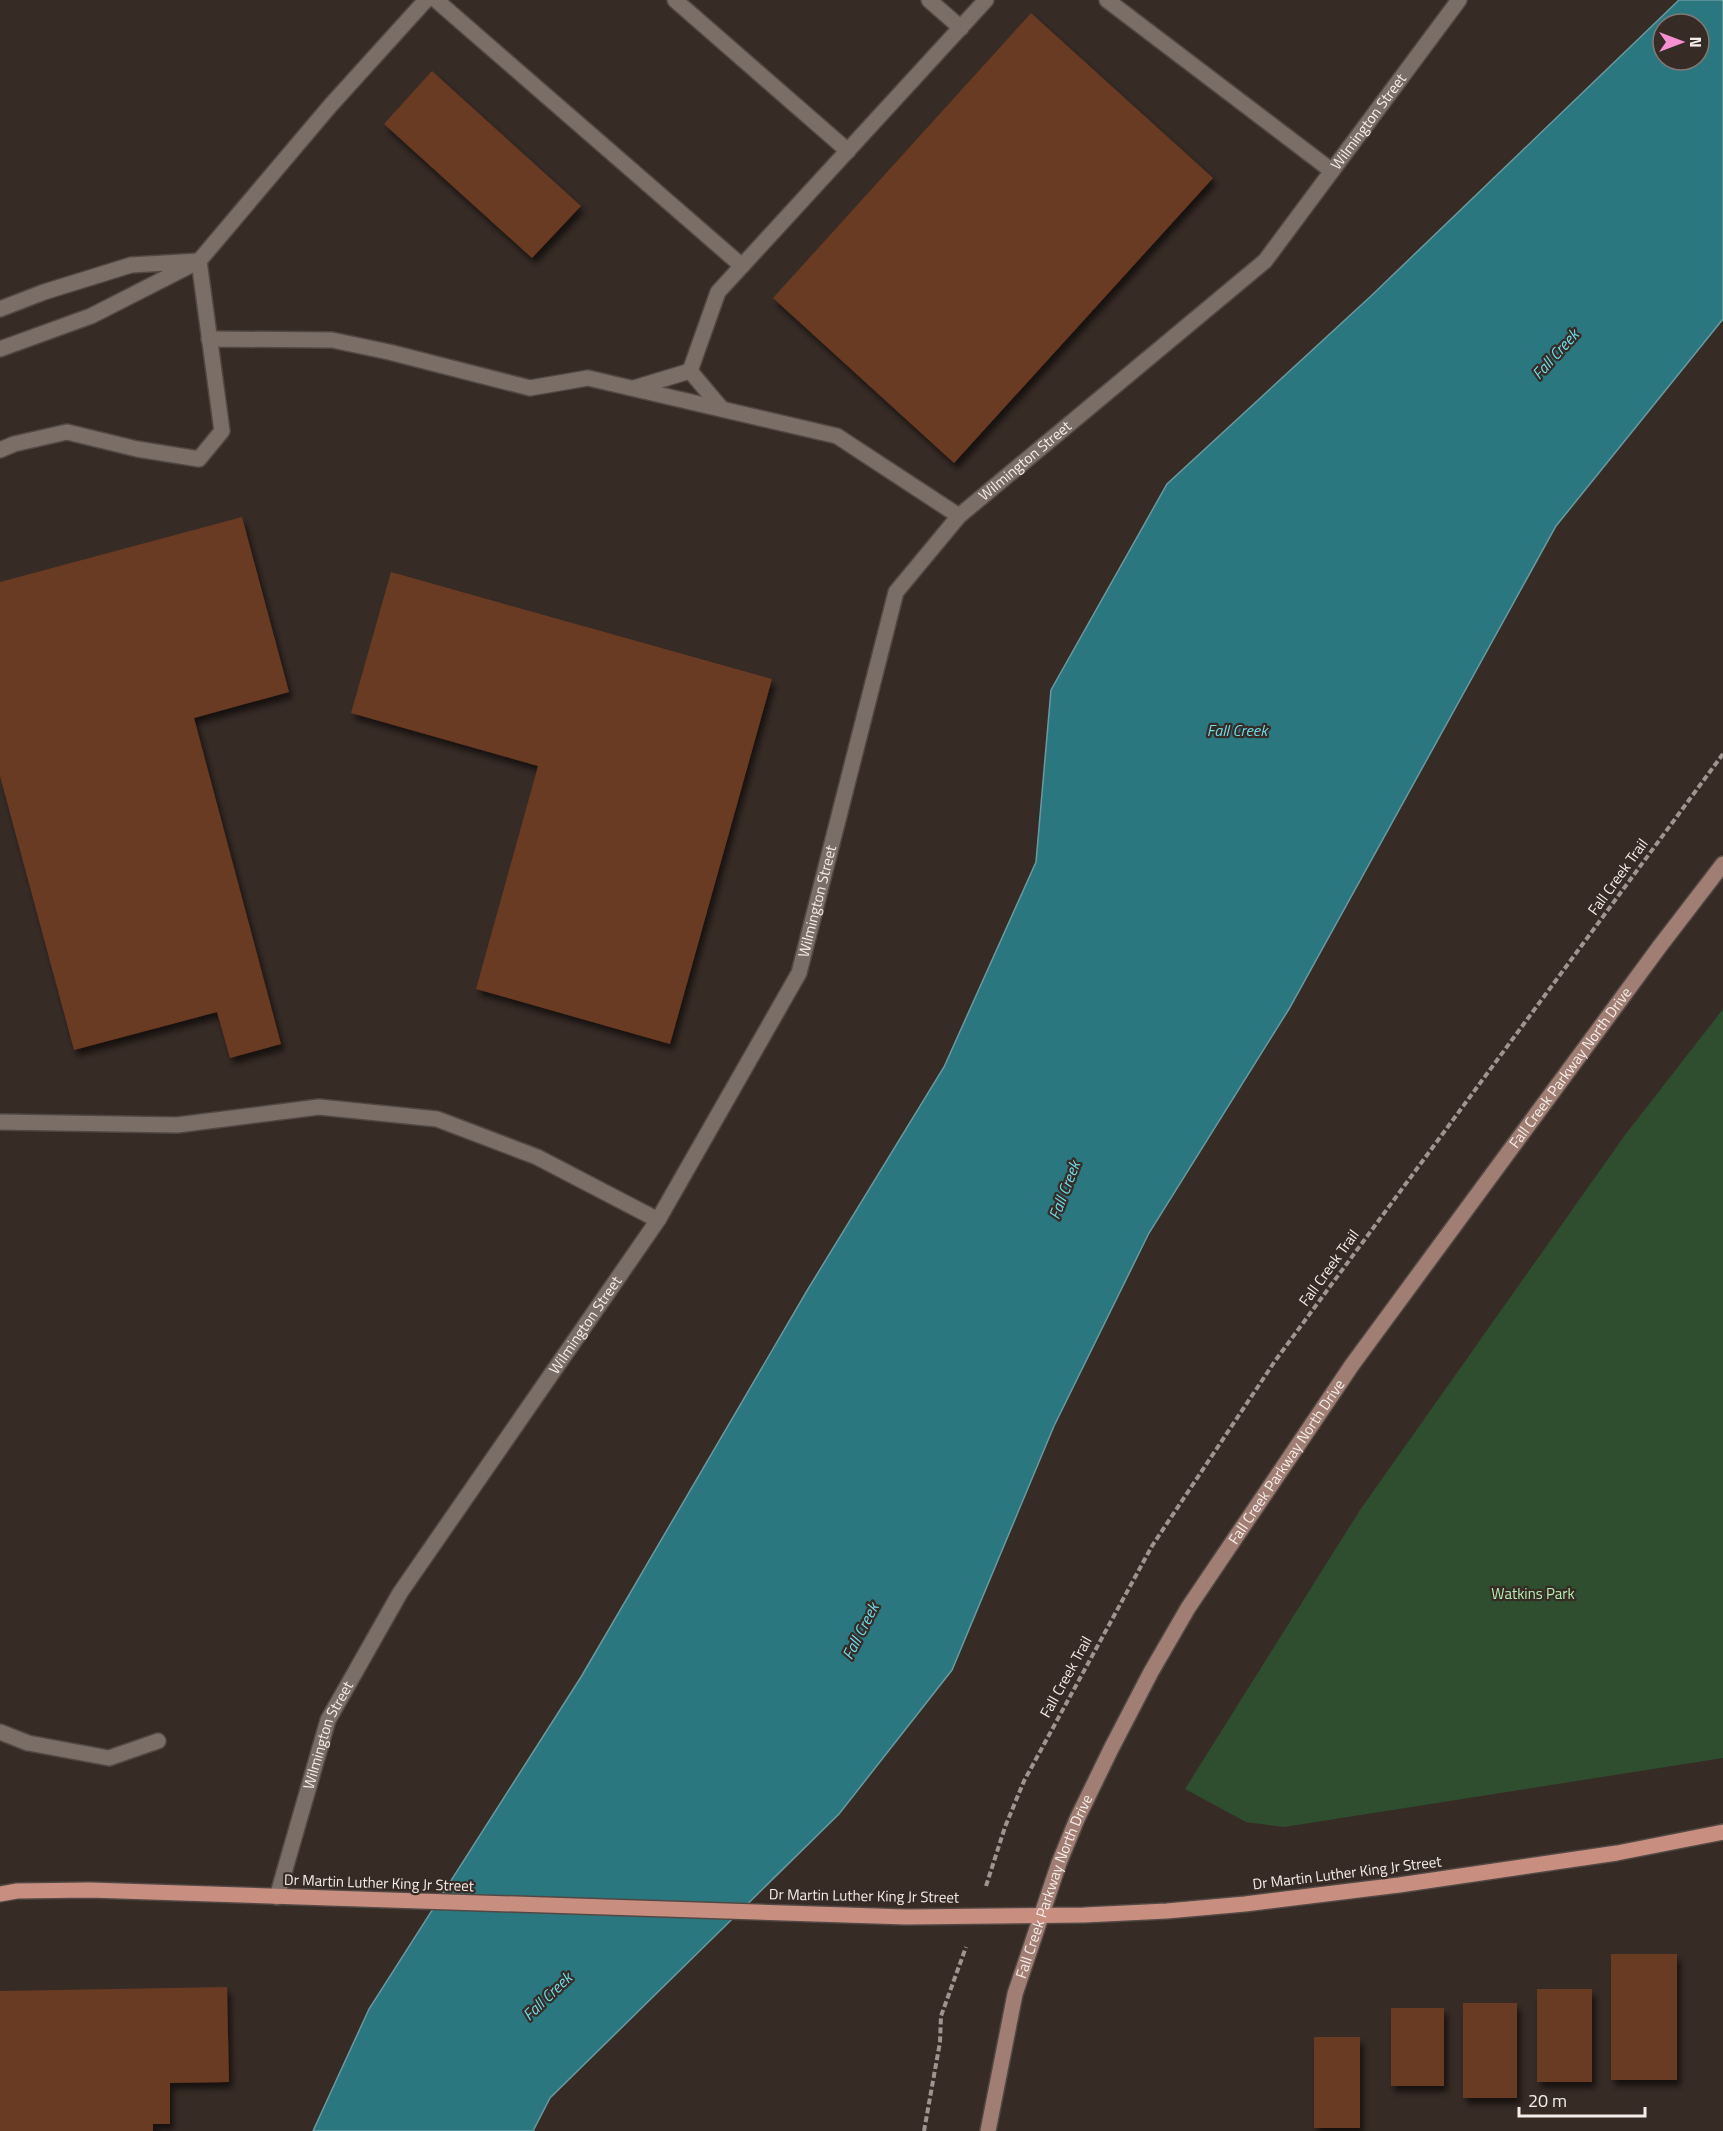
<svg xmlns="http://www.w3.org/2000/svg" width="1723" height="2131" viewBox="0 0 1723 2131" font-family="'Titillium Web',sans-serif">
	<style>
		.green { fill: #2f4e2f }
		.water { fill: #2b7780; stroke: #689aa0; stroke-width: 1.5; fill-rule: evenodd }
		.building { fill: #683a22; filter: url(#shadow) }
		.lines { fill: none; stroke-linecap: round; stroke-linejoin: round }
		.lane-casing { stroke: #524843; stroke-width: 18 }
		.street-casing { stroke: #524843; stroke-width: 18 }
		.secondary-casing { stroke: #524843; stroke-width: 18 }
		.primary-casing { stroke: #524843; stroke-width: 18 }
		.path { stroke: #9f9590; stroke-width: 4; stroke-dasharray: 6 3; stroke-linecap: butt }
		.lane { stroke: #7b6e67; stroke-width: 15 }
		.street { stroke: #7b6e67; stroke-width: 15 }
		.secondary { stroke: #a17e74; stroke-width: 15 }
		.primary { stroke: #c88e80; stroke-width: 15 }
		.labels { text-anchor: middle; stroke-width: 4.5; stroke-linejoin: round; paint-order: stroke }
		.street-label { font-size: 15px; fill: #f5ede9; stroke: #372b26 }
		.park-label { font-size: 15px; fill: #b3efb1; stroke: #372b26 }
		.water-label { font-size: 16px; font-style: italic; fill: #6ddeec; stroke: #372b26 }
	</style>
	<defs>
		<filter id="shadow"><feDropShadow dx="3.5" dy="6" stdDeviation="3" flood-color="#0009"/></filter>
	</defs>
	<rect width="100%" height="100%" fill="#372b26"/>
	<!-- green -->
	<polygon class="green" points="1723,1009 1723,1758 1284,1827 1246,1822 1185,1789 1360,1510 1625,1135"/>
	<!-- water -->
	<path class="water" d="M1679,0H1723V319L1556,526L1289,1009L1149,1233L1054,1426L952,1670L839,1814L550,2098L533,2131H313L369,2009L581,1677L808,1289L944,1067L1036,862L1051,690L1167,484L1371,296ZM1663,24H1699V60H1663Z"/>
	<!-- building -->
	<g class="building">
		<polygon points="1031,13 1213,178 954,463 773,298"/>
		<polygon points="432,71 581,206 532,258 384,124"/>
		<polygon points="242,517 289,692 194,718 281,1044 230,1058 217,1012 74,1050 0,776 0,582"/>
		<polygon points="391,572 772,679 670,1044 476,989 538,766 351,713"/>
		<rect x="1611" y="1954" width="66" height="126"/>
		<polygon points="227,1987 229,2082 170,2083 170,2124 153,2124 153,2131 0,2131 0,1991"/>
		<rect x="1537" y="1989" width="55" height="93"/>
		<rect x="1463" y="2003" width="54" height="95"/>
		<rect x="1391" y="2008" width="53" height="78"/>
		<rect x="1314" y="2037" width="46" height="91"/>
	</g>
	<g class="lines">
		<defs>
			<g id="lane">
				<polyline points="436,0 742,266"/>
				<polyline points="675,0 848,151"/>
				<polyline points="929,0 961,28"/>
				<polyline points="1107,0 1332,171"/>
				<polyline points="0,309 44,292 131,265 199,261 91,316 0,349"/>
				<polyline points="209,339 332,340 389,352 530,388 588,378 837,436 959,516"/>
				<polyline points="634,388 690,371"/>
				<polyline points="722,409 690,371 718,292 986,0"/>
				<polyline points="0,450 14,444 67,432 137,449 199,459 222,431 199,261 330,106 426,0"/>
				<polyline points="0,1122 177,1125 319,1107 437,1119 537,1157 658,1220"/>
				<polyline points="0,1732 28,1743 109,1758 158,1741"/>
			</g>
			<g id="street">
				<path id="s1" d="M277,1897L328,1720L400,1593L658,1220L799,973L896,592L959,516L1265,261L1459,0"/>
			</g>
			<g id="secondary">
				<path id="s2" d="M988,2131L1015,1994L1059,1863L1077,1819L1111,1749L1151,1672L1188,1608L1352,1365L1660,946L1723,864"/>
			</g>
			<polyline id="primary" points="0,1894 17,1891 90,1890 906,1917 1084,1915 1167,1911 1245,1904 1399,1885 1617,1853 1723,1832"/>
		</defs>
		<!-- lane casing -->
		<use href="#lane" class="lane-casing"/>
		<!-- street casing -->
		<use href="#street" class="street-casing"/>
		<!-- secondary casing -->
		<use href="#secondary" class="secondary-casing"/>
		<!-- primary casing -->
		<use href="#primary" class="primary-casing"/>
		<!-- path -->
		<g class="path">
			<polyline points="986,1886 1005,1827 1024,1781 1152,1546 1275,1361 1723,754"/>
			<polyline points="924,2131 940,2042 941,2016 966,1947"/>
		</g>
		<!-- lane -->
		<use href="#lane" class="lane"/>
		<!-- street -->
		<use href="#street" class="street"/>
		<!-- secondary -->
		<use href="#secondary" class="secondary"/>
		<!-- primary -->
		<use href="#primary" class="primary"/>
	</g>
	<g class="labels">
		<!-- street labels -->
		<g class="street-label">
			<text dy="5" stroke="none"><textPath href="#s1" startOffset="2132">Wilmington Street</textPath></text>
			<text dy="5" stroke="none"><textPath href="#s1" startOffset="1646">Wilmington Street</textPath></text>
			<text transform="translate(1618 877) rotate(-54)" y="5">Fall Creek Trail</text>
			<text dy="5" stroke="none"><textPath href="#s1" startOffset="1142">Wilmington Street</textPath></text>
			<text dy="5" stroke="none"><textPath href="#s2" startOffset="1226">Fall Creek Parkway North Drive</textPath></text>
			<text transform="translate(1329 1268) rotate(-54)" y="5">Fall Creek Trail</text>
			<text dy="5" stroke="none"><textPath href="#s1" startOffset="656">Wilmington Street</textPath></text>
			<text dy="5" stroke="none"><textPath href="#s2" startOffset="740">Fall Creek Parkway North Drive</textPath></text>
			<text transform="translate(1066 1677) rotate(-61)" y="5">Fall Creek Trail</text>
			<text dy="5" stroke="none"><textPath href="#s1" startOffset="170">Wilmington Street</textPath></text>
			<text transform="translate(1347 1873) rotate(-7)" y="5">Dr Martin Luther King Jr Street</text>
			<text transform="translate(379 1883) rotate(2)" y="5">Dr Martin Luther King Jr Street</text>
			<text dy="5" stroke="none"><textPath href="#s2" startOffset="254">Fall Creek Parkway North Drive</textPath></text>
			<text transform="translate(864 1896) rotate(1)" y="5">Dr Martin Luther King Jr Street</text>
		</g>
		<!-- park labels -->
		<g class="park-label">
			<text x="1533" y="1599">Watkins Park</text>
		</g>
		<!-- water labels -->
		<g class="water-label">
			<text transform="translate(1555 354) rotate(-48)" y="6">Fall Creek</text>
			<text x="1237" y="736">Fall Creek</text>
			<text transform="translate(1064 1190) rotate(-69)" y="6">Fall Creek</text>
			<text transform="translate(860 1631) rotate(-63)" y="6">Fall Creek</text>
			<text transform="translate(547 1996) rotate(-44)" y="6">Fall Creek</text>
		</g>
	</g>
	<!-- north arrow -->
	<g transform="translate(1681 42) rotate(90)"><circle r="28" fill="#372b26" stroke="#837974" stroke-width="1.5"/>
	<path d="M0-4.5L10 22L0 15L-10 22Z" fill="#f690d0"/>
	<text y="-9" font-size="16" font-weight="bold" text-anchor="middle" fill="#f5ede9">N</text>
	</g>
	<!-- scale -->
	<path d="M1519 2107v9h126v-9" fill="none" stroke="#f5ede9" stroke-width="3"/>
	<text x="1528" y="2107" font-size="18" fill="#f5ede9" stroke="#372b26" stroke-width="4.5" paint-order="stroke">20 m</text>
</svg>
